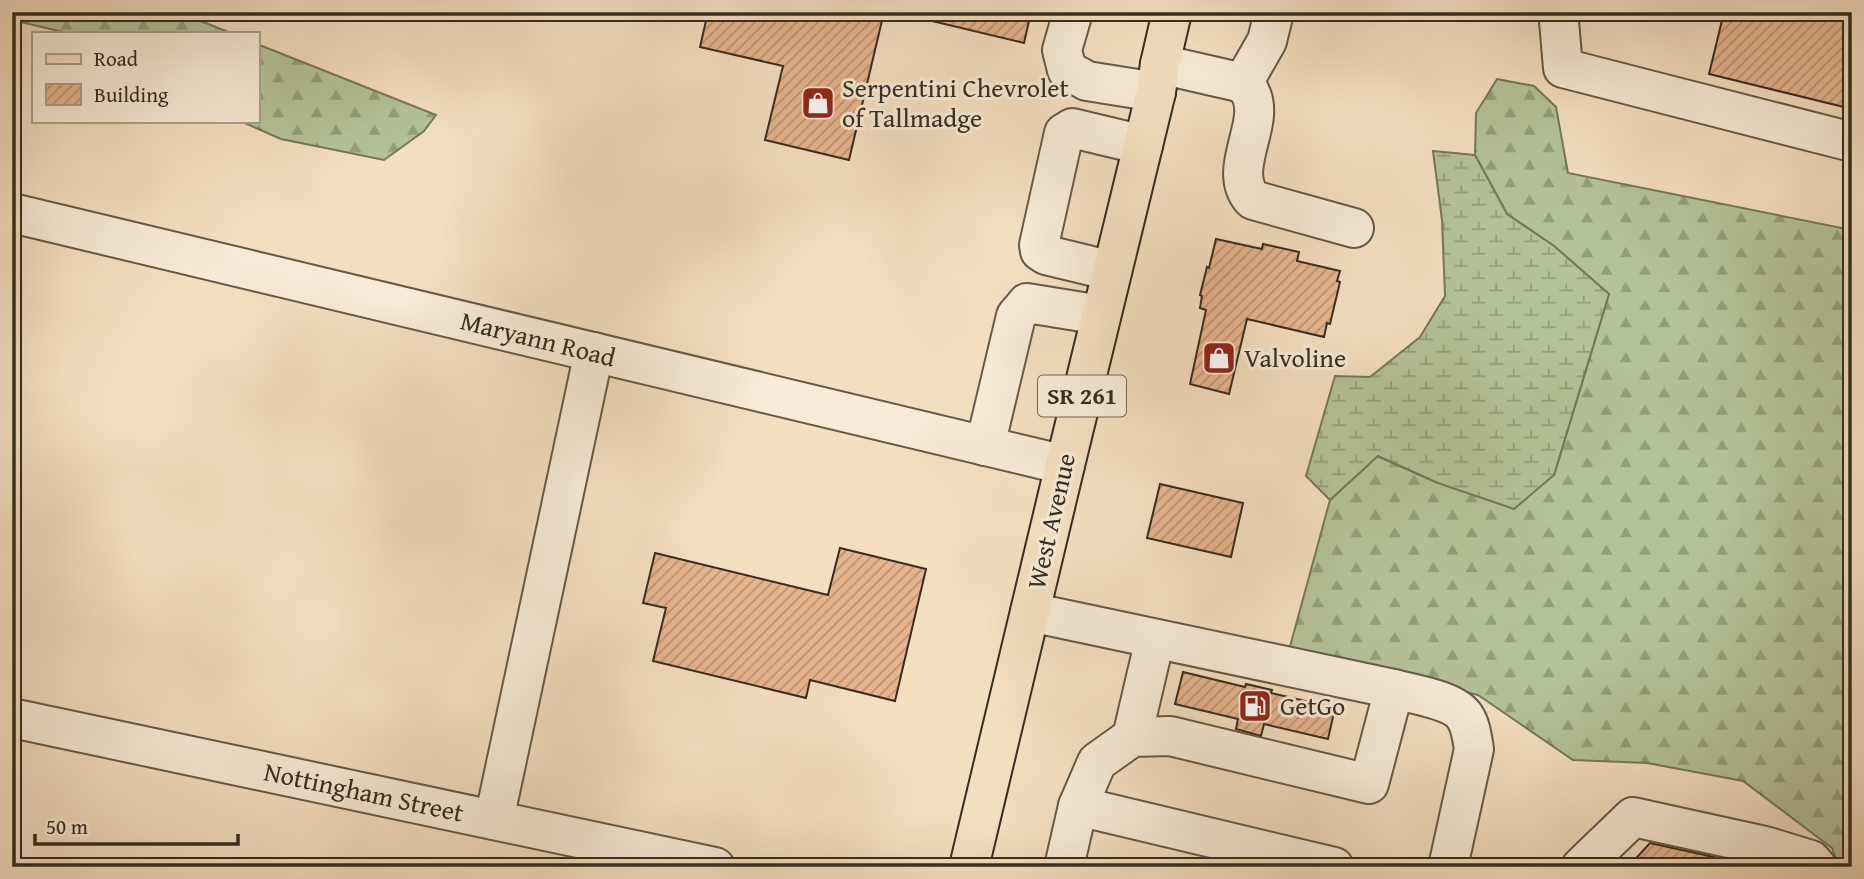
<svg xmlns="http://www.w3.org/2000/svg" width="1864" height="879" viewBox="0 0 1864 879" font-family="'Gentium Book Plus',serif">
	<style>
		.forest { fill: url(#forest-firs); stroke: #75775c; stroke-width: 2 }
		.wetland { fill: url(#wetland-marsh); stroke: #75775c; stroke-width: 2 }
		.building { fill: url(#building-hatch); stroke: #362c21; stroke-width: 2 }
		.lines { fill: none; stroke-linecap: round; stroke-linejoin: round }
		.minor-casing { stroke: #665849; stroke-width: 42 }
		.major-casing { stroke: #362c21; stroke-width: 42 }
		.minor { stroke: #f8ead6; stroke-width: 38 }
		.major { stroke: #f4dec0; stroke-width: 38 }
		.labels { text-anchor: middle; stroke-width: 6; stroke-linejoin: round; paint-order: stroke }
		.shield { fill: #f8ead6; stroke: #706557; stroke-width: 2 }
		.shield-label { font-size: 24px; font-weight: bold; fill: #362c21 }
		.poi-label { font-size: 26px; fill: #362c21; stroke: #f8ead6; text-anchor: start }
		.street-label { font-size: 26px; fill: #362c21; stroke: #f8ead6 }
	</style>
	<defs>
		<pattern id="forest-firs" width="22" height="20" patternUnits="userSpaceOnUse" patternTransform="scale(1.75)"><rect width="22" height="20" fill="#b4c298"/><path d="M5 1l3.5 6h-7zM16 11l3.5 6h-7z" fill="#939e7c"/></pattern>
		<pattern id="wetland-marsh" width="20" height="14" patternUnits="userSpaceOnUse" patternTransform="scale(1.75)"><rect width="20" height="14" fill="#b4c298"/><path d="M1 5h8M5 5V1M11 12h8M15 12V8" fill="none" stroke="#939e7c"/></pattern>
		<pattern id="building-hatch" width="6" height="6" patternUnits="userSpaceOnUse" patternTransform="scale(1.75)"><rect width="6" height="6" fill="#e7b48d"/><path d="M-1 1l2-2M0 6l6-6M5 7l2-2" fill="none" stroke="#bc9373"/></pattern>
	</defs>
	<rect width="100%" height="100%" fill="#f4dec0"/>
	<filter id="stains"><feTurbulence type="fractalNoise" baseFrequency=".00286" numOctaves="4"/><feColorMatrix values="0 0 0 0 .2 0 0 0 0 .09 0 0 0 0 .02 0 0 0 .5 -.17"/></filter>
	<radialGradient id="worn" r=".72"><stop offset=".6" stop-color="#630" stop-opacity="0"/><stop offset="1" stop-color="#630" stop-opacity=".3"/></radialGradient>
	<!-- forest -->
	<g class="forest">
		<polygon points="12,12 178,12 231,33 67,33 12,20"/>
		<polygon points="257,44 436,115 424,131 384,160 281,139 240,121 257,121"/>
		<polygon points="1497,79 1534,86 1556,107 1568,173 1852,230 1852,867 1839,867 1832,848 1743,781 1647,763 1573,760 1478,695 1288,654 1330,500 1377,456 1438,483 1554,475 1609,294 1554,246 1507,214 1475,155 1476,113"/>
	</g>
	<!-- wetland -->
	<polygon class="wetland" points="1433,151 1475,155 1507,214 1554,246 1609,294 1554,475 1514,509 1438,483 1378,456 1330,500 1306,476 1335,376 1370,377 1420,337 1445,296 1442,220"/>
	<!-- building -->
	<g class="building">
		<polygon points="708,12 884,12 849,160 765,140 783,66 700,47"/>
		<polygon points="933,12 1031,12 1024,43 932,21"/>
		<polygon points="1724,12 1852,12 1852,93 1848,108 1709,74"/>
		<polygon points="1216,239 1262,249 1263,244 1299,252 1297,261 1340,271 1337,281 1340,282 1330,324 1327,323 1324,337 1247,319 1229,394 1190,384 1206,310 1200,308 1202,296 1200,295 1207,267 1209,268"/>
		<polygon points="1160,484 1243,503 1231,557 1147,538"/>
		<polygon points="840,548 926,569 895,701 810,680 806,698 653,661 666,608 643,603 655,553 828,595"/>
		<polygon points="1183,672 1245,687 1246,684 1272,690 1271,693 1335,708 1328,739 1264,724 1261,736 1236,729 1238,719 1175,704"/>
		<polygon points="1650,843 1732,861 1731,867 1628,867"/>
	</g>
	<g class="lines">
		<defs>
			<g id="minor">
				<polyline points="1073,12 1062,50 1067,70 1087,81 1156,92"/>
				<polyline points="1561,12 1559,21 1563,68 1852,142"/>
				<path d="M1160,64L1243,83C1245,86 1248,89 1250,92C1267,124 1225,170 1253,200L1354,228"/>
				<polyline points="1243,83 1267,41 1274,12"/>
				<polyline points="12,213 1065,465"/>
				<polyline points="1112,271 1046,255 1040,251 1039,245 1064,133 1072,128 1143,145"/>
				<polyline points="985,446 1016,316 1027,303 1101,315"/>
				<polyline points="1030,612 1394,689 1369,784 1170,736 1132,737 1097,762 1078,806"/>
				<path d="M1394,689C1412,694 1455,700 1465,717C1471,726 1472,738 1474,749L1448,867"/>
				<polyline points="12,718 715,867"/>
				<polyline points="1132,737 1155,639"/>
				<polyline points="494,820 594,352"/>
				<polyline points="1064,867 1078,806 1334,867"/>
				<polyline points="1581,867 1633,817 1765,846 1811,860 1817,867"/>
			</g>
			<polyline id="major" points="969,867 1065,465 1156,92 1160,64 1172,12"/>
		</defs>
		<!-- minor casing -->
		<use href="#minor" class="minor-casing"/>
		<!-- major casing -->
		<use href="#major" class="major-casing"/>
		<!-- minor -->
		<use href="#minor" class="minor"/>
		<!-- major -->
		<use href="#major" class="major"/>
	</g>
	<!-- icons -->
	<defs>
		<symbol id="shop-square" viewBox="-11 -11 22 22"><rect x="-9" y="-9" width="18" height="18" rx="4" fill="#8f2418" stroke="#f8ead6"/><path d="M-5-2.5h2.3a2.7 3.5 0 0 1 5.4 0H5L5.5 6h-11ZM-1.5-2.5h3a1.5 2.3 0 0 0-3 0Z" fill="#fff"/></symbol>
		<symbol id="fuel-square" viewBox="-11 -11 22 22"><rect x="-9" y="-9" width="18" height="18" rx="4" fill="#8f2418" stroke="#f8ead6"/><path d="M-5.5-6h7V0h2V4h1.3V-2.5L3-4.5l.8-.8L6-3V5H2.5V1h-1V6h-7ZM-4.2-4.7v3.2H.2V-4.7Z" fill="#fff"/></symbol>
	</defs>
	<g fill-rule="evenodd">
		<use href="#shop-square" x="799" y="84" width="38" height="38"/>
		<use href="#shop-square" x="1200" y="339" width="38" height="38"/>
		<use href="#fuel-square" x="1236" y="687" width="38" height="38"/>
	</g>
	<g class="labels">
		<!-- shield labels -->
		<rect class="shield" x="1038" y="375.5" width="88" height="41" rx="5"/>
		<g class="shield-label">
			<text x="1082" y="404">SR 261</text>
		</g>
		<!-- poi labels -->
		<g class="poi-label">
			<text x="842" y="97">Serpentini Chevrolet<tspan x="842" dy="30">of Tallmadge</tspan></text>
			<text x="1244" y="367">Valvoline</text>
			<text x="1280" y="715">GetGo</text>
		</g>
		<!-- street labels -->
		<g class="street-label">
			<text transform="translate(538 339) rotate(14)" y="9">Maryann Road</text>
			<text transform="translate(1051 521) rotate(-77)" y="9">West Avenue</text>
			<text transform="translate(364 792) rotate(12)" y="9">Nottingham Street</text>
		</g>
	</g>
	<!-- margin -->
	<rect width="1864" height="879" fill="none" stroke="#f4dec0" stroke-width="42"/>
	<rect x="14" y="14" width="1836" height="851" fill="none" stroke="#362c21" stroke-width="3.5"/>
	<rect x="21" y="21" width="1822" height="837" fill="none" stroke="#362c21" stroke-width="2"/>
	<!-- legend -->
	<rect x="32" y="32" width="228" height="91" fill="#f8ead6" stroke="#aa9e8e" stroke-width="2"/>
	<rect x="46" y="54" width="35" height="10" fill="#f4dec0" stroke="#aa9e8e" stroke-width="2"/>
	<text x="94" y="66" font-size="21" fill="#362c21">Road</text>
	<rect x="46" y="84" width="35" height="21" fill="url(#building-hatch)" stroke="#aa9e8e" stroke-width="2"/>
	<text x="94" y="102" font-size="21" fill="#362c21">Building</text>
	<!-- scale -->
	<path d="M35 834v10h203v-10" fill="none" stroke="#362c21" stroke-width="3.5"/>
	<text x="46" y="834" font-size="21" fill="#362c21" stroke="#f8ead6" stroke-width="5" paint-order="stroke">50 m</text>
	<rect width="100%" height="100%" filter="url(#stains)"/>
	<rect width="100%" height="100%" fill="url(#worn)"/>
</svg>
